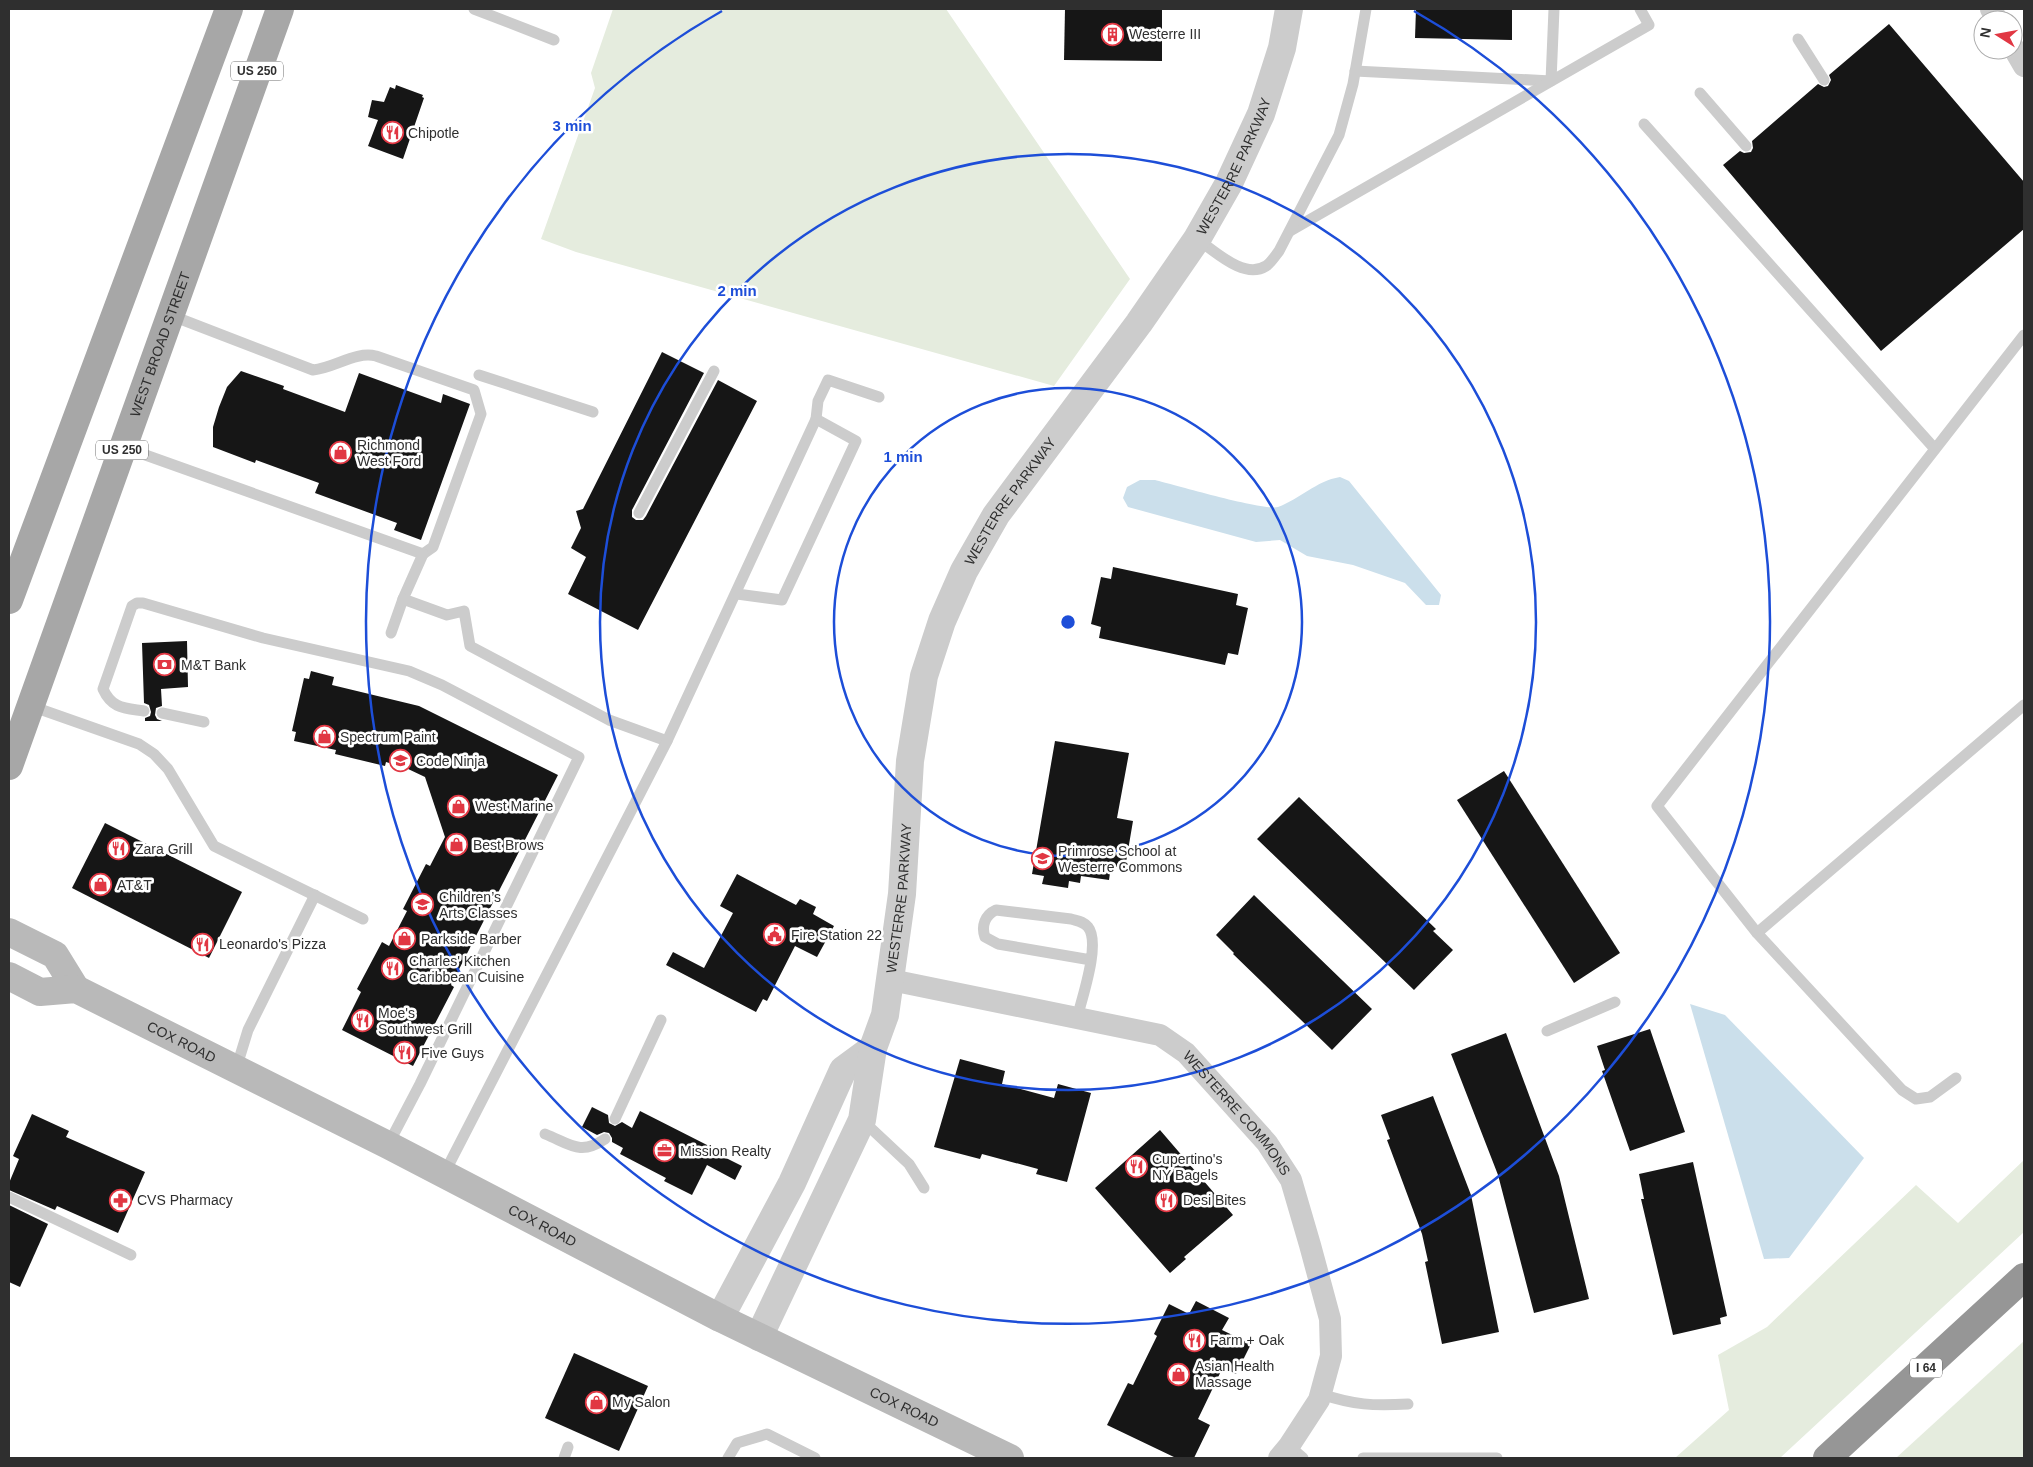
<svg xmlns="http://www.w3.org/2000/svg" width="2033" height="1467" viewBox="0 0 2033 1467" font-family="Helvetica,sans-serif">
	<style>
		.green { fill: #e5ecde }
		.water { fill: #cbdfeb }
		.building { fill: #161616 }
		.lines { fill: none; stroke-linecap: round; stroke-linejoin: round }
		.service { stroke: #ccc; stroke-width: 11 }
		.minor { stroke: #ccc; stroke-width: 22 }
		.tertiary { stroke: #ccc; stroke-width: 28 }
		.secondary { stroke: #b9b9b9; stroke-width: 28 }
		.primary { stroke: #a7a7a7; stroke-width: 28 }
		.motorway { stroke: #969696; stroke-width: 28 }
		.ring { fill: none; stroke: #1d4ed8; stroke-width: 2.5 }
		.labels { text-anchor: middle; stroke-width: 5; stroke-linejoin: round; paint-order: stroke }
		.shield { fill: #fff; stroke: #6d6d6d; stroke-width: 1 }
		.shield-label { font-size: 12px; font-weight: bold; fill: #2f2f2f }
		.poi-label { font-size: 14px; fill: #2f2f2f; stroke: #fff; text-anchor: start }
		.street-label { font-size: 14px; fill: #2f2f2f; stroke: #fff }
		.centre { fill: #1d4ed8; stroke: #fff; stroke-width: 2.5 }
		.ring-label { font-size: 15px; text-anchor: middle; font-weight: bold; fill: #1d4ed8; stroke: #fff; stroke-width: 5; stroke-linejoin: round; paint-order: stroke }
	</style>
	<rect width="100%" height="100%" fill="#fff"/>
	<!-- green -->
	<g class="green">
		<polygon points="613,9 946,9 1130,279 1054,386 576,252 541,239 595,88 591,73"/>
		<polygon points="2024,1160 2024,1232 1780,1458 1675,1458 1729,1410 1718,1355 1767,1327 1916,1185 1958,1223"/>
		<polygon points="2024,1341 2024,1458 1896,1458"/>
	</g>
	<!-- water -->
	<g class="water">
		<path d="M1340,477L1349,481L1441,595L1439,605H1426L1405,583L1353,565L1307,556L1280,540L1256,542L1128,507L1123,498L1127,487L1140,480H1155C1175,485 1264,511 1278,507C1300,499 1316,481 1340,477Z"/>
		<polygon points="1690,1004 1725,1015 1864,1158 1789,1258 1764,1259"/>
	</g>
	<!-- building -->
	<g class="building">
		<polygon points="1065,9 1162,9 1162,61 1064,60"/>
		<polygon points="1416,9 1512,9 1512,40 1415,38"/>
		<polygon points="1889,24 2024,182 2024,229 1881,351 1723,165 1740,151 1744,153 1751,152 1753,148 1752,141 1818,84 1824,87 1828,86 1831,80 1829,75"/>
		<polygon points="396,85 423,95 422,97 424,98 403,159 368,146 378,120 368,117 372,100 384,102 390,87 395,89"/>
		<polygon points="662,352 704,373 632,510 632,517 636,520 643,520 646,516 718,380 757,401 638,630 568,594 586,557 571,548 581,528 576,511 583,509"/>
		<polygon points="241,371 284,386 283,389 345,412 359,373 441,403 443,394 470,404 421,540 394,530 397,523 315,493 319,483 256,460 255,463 213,447 213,427 219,407 227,387"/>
		<polygon points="1113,567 1238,594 1236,605 1248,608 1238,655 1228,653 1225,665 1099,638 1101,627 1091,624 1101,577 1111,579"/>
		<polygon points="187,641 188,687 161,689 162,706 156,708 155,715 157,719 162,721 145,721 145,718 150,716 151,712 149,705 144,703 142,643"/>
		<polygon points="311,671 334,677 332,685 419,706 558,775 451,985 454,987 413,1066 342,1030 361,992 357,989 382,942 389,946 407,911 403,909 426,864 430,866 445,837 425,777 406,768 386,762 385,766 335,754 336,750 294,741 296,732 292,731 304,678 309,679"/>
		<polygon points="1055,741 1129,753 1117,818 1133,821 1125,868 1111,866 1109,880 1081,876 1080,883 1069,881 1068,888 1042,884 1044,876 1032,874"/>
		<polygon points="1504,771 1620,953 1574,983 1457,800"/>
		<polygon points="1299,797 1436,929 1433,931 1453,950 1414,990 1257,839"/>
		<polygon points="105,823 242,892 209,958 72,888"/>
		<polygon points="737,874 796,905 800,899 816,907 813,914 834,926 817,957 795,946 767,1001 763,999 756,1012 666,965 673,952 704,968 733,913 720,906"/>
		<polygon points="1254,895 1372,1009 1332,1050 1233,954 1234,953 1216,935"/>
		<polygon points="1650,1029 1685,1132 1630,1151 1602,1071 1605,1070 1597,1046"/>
		<polygon points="1506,1033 1559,1176 1589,1299 1534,1313 1498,1175 1451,1054"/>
		<polygon points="960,1059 1005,1071 1002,1084 1054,1098 1058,1084 1091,1093 1067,1182 1036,1174 1038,1169 982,1154 980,1159 934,1147"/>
		<polygon points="1433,1096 1471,1195 1499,1332 1442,1344 1425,1262 1428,1261 1422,1234 1387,1140 1390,1139 1381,1115"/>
		<polygon points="592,1107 608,1115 609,1123 615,1126 622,1122 632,1128 640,1111 709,1146 708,1149 742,1166 735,1180 707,1165 692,1195 664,1181 666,1178 620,1154 623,1148 612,1142 612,1138 609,1133 604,1132 597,1135 582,1127"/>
		<polygon points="32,1114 69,1131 66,1137 145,1172 118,1233 57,1206 55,1210 9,1190 9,1183 19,1159 13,1156"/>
		<polygon points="1160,1130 1233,1215 1184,1257 1186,1259 1170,1273 1095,1188"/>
		<polygon points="1693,1162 1727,1316 1720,1318 1721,1324 1673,1335 1641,1199 1644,1199 1639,1174"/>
		<polygon points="9,1205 48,1224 20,1287 9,1282"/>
		<polygon points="1196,1301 1229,1318 1222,1330 1251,1344 1236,1374 1223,1367 1198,1419 1210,1425 1194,1458 1176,1458 1107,1425 1128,1383 1133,1385 1157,1336 1154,1334 1169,1304 1189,1314"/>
		<polygon points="574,1353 648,1386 619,1451 545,1418"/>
	</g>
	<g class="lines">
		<!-- service -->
		<g class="service">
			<polyline points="474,9 554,40"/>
			<polyline points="1798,39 1824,80"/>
			<polyline points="1355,71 1551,81 1554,9"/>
			<polyline points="1700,93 1746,146"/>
			<polyline points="1644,124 1935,449"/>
			<polyline points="1290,231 1649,25 1640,9"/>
			<path d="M1197,239C1215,251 1244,280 1266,266C1271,263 1275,256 1279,251L1339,135L1353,84L1366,9"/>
			<polyline points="479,375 593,412"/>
			<path d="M123,447L423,554L433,547L481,414L474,390L376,356C355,351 335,368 313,370L170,315"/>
			<polyline points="639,513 714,371"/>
			<polyline points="423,554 403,599 447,615 464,611 470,646 609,720 667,741"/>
			<polyline points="737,594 782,600 856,441 816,419"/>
			<polyline points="391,633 403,599"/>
			<polyline points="31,706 139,744 154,754 168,769 214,846 363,919"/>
			<path d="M144,711C125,708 112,709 103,689L132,606L137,603H143L263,638L409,671L442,685L579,757L420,1084L388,1145"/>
			<polyline points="162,713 204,722"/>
			<polyline points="1757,933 2024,705"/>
			<path d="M1077,1018C1082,998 1101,943 1088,927C1083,921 1078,921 1071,919L996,910C985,915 981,926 985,937L998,944L1091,960"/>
			<polyline points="1547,1031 1615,1002"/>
			<polyline points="236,1069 248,1030 315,895"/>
			<polyline points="1956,1078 1930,1097 1916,1099 1902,1090 1757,933 1657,806 2024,335"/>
			<polyline points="615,1119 661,1020"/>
			<polyline points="862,1120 909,1164 924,1188"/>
			<path d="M545,1134C570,1144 580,1156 605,1139"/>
			<polyline points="444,1174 667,741 816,419 818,401 828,380 879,397"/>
			<polyline points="9,1197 131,1255"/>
			<path d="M1321,1394C1354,1405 1373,1406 1408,1404"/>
			<polyline points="1289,1446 1303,1458"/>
			<polyline points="564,1458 568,1447"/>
			<polyline points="728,1458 737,1443 767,1434 815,1458"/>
			<polyline points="1363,1458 1497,1458"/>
		</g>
		<!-- minor -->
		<g class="minor">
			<polyline points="1991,9 1997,20"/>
			<polyline points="2013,47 2024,66"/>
			<path id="s1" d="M891,980L1160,1035L1186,1053L1267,1143L1291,1180L1310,1245L1330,1319L1331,1356L1319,1400L1289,1446L1279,1458"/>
		</g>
		<!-- tertiary -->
		<g class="tertiary">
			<polyline points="720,1318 792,1183 843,1070 873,1048"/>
			<path id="s2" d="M759,1337L862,1120L873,1048L885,1015L902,894L910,761L924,676L942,621L964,571L996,515L1139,323L1197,239L1229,183L1261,114L1282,48L1289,9"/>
		</g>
		<!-- secondary -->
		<g class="secondary">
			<polyline points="9,932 55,955 76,989"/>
			<path id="s3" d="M9,976L40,992L76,989L388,1145L720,1318L1010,1458"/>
		</g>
		<!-- primary -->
		<g class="primary">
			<polyline points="9,600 229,9"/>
			<path id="s4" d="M9,766L280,9"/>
		</g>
		<!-- motorway -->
		<polyline class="motorway" points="1827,1458 2024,1277"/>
	</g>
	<!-- distance rings -->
	<g class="ring">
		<circle cx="1068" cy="622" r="234"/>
		<circle cx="1068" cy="622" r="468"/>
		<path d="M1414 11A702 702 0 1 1 722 11"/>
	</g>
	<!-- icons -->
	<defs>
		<symbol id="building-ring" viewBox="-11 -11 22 22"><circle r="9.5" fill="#fff" stroke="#e13743" stroke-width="1.5"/><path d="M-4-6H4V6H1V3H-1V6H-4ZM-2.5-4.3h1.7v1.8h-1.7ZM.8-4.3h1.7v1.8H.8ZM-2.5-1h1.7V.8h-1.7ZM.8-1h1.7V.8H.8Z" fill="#e13743"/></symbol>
		<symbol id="restaurant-ring" viewBox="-11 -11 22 22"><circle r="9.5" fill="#fff" stroke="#e13743" stroke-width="1.5"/><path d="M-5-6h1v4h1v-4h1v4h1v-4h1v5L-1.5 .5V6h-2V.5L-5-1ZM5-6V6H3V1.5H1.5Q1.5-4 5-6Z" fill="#e13743"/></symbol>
		<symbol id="shop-ring" viewBox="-11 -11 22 22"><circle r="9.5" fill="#fff" stroke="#e13743" stroke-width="1.5"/><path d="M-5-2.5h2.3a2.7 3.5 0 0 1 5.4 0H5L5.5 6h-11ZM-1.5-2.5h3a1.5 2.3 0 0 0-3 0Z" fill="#e13743"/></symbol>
		<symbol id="bank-ring" viewBox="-11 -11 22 22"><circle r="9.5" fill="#fff" stroke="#e13743" stroke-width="1.5"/><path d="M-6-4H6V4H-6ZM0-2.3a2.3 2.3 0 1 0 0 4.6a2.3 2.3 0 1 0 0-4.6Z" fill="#e13743"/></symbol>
		<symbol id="school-ring" viewBox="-11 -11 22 22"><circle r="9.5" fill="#fff" stroke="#e13743" stroke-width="1.5"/><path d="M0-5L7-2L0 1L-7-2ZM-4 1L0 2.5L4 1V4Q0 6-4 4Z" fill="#e13743"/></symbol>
		<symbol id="civic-ring" viewBox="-11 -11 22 22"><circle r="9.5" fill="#fff" stroke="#e13743" stroke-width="1.5"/><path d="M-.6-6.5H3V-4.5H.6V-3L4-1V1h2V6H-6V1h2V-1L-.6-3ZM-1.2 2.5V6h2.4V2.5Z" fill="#e13743"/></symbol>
		<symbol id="office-ring" viewBox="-11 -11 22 22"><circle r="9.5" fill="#fff" stroke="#e13743" stroke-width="1.5"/><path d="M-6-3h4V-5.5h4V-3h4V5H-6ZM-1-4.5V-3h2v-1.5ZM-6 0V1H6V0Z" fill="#e13743"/></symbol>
		<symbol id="pharmacy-ring" viewBox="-11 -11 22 22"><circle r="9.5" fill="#fff" stroke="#e13743" stroke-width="1.5"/><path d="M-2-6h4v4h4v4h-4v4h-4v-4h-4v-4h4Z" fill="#e13743"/></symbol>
	</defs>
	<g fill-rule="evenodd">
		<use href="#building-ring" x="1100" y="22" width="25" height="25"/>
		<use href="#restaurant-ring" x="380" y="120" width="25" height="25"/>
		<use href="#shop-ring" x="328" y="440" width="25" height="25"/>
		<use href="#bank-ring" x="152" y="652" width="25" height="25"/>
		<use href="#shop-ring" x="312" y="724" width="25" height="25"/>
		<use href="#school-ring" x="388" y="748" width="25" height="25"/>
		<use href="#shop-ring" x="446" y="794" width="25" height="25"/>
		<use href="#shop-ring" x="444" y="832" width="25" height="25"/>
		<use href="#restaurant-ring" x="106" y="836" width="25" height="25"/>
		<use href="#school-ring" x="1030" y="846" width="25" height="25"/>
		<use href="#shop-ring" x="88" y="872" width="25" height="25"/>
		<use href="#school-ring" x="410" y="892" width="25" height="25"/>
		<use href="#civic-ring" x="762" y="922" width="25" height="25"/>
		<use href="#shop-ring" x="392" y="926" width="25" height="25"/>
		<use href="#restaurant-ring" x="190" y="932" width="25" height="25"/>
		<use href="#restaurant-ring" x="380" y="956" width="25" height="25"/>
		<use href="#restaurant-ring" x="350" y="1008" width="25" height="25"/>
		<use href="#restaurant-ring" x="392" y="1040" width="25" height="25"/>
		<use href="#office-ring" x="652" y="1138" width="25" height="25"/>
		<use href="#restaurant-ring" x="1124" y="1154" width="25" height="25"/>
		<use href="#pharmacy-ring" x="108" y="1188" width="25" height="25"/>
		<use href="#restaurant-ring" x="1154" y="1188" width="25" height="25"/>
		<use href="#restaurant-ring" x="1182" y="1328" width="25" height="25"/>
		<use href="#shop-ring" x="1166" y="1362" width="25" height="25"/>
		<use href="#shop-ring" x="584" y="1390" width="25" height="25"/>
	</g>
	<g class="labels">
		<!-- shield labels -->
		<g class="shield">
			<rect x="231" y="61.5" width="52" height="19" rx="4"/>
			<rect x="96" y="440.5" width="52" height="19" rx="4"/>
			<rect x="1910" y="1358.5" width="32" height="19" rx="4"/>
		</g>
		<g class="shield-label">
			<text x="257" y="75">US 250</text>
			<text x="122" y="454">US 250</text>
			<text x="1926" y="1372">I 64</text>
		</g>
		<!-- poi labels -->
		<g class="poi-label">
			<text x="1129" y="39">Westerre III</text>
			<text x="408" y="138">Chipotle</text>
			<text x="357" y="450">Richmond<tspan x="357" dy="16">West Ford</tspan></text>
			<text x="181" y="670">M&amp;T Bank</text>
			<text x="340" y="742">Spectrum Paint</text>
			<text x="416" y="766">Code Ninja</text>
			<text x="475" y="811">West Marine</text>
			<text x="473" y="850">Best Brows</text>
			<text x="135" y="854">Zara Grill</text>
			<text x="1058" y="856">Primrose School at<tspan x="1058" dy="16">Westerre Commons</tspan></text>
			<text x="117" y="890">AT&amp;T</text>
			<text x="439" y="902">Children’s<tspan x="439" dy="16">Arts Classes</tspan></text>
			<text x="791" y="940">Fire Station 22</text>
			<text x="421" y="944">Parkside Barber</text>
			<text x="219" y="949">Leonardo's Pizza</text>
			<text x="409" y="966">Charles' Kitchen<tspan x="409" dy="16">Caribbean Cuisine</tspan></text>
			<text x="378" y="1018">Moe's<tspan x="378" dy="16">Southwest Grill</tspan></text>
			<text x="421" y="1058">Five Guys</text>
			<text x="680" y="1156">Mission Realty</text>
			<text x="1152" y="1164">Cupertino's<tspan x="1152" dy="16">NY Bagels</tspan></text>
			<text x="137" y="1205">CVS Pharmacy</text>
			<text x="1183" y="1205">Desi Bites</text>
			<text x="1210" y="1345">Farm + Oak</text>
			<text x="1195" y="1371">Asian Health<tspan x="1195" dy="16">Massage</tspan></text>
			<text x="612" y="1407">My Salon</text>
		</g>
		<!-- street labels -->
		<g class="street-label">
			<text dy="5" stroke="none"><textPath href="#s2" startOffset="1290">WESTERRE PARKWAY</textPath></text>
			<text dy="5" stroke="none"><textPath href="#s4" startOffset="448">WEST BROAD STREET</textPath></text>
			<text dy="5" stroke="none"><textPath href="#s2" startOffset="886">WESTERRE PARKWAY</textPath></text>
			<text dy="5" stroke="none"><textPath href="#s2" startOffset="466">WESTERRE PARKWAY</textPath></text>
			<text dy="5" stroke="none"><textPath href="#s3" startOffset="189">COX ROAD</textPath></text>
			<text dy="5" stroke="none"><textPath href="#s1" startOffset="385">WESTERRE COMMONS</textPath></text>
			<text dy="5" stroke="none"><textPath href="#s3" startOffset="594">COX ROAD</textPath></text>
			<text dy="5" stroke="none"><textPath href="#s3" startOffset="999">COX ROAD</textPath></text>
		</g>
	</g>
	<circle cx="1068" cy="622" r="8" class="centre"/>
	<g class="ring-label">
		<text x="572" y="131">3 min</text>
		<text x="737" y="296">2 min</text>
		<text x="903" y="462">1 min</text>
	</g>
	<!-- border -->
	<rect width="2033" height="1467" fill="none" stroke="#2f2f2f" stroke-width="20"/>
	<!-- north arrow -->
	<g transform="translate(1998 35) rotate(281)"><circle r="24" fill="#ffffff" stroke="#acacac"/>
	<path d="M0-4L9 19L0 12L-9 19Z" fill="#e13743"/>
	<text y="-8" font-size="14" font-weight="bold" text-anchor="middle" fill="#2f2f2f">N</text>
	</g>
</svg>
